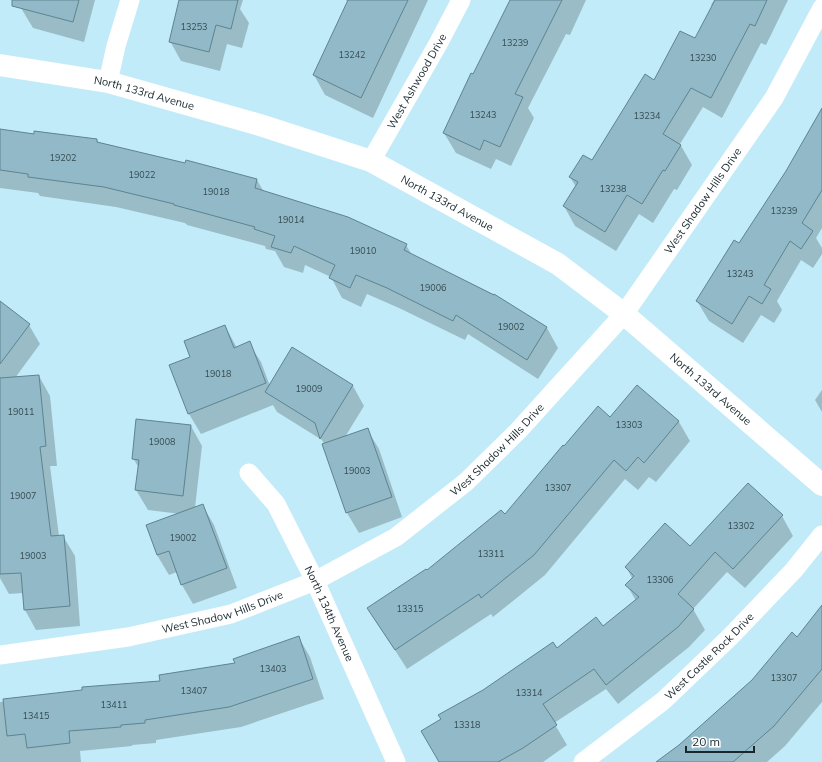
<svg xmlns="http://www.w3.org/2000/svg" width="822" height="762" viewBox="0 0 822 762" font-family="Mulish,sans-serif">
	<style>
		.shadow { fill: #0003 }
		.building { fill: #91b9c7; stroke: #5d8490 }
		.lines { fill: none; stroke-linecap: round; stroke-linejoin: round }
		.minor { stroke: #fff; stroke-width: 19 }
		.tertiary { stroke: #fff; stroke-width: 22 }
		.labels { text-anchor: middle; stroke-width: 3.5; stroke-linejoin: round; paint-order: stroke }
		.number-label { font-size: 9px; fill: #364c54 }
		.street-label { font-size: 11px; fill: #18282d; stroke: #fff }
	</style>
	<rect width="100%" height="100%" fill="#c1ebf9"/>
	<!-- shadow -->
	<g class="shadow">
		<polygon points="23,0 95,0 84,42 33,28 21,8"/>
		<polygon points="180,0 243,0 240,9 249,23 242,48 227,44 220,71 181,61 170,41"/>
		<polygon points="346,0 428,0 373,118 325,95 314,75 348,3"/>
		<polygon points="515,0 586,0 570,35 566,34 528,108 534,118 511,166 496,159 491,169 456,153 444,133 473,75"/>
		<polygon points="714,0 788,0 766,45 761,43 722,118 703,107 680,144 692,165 677,190 674,189 653,223 639,214 616,251 575,226 564,206 576,187 570,177 593,162 654,81 695,40 713,7 711,5"/>
		<polygon points="822,110 822,228 816,238 822,248 822,254 813,268 801,260 777,301 782,310 774,323 761,315 743,343 709,321 697,301 739,244 787,172"/>
		<polygon points="0,130 35,135 97,140 99,144 186,164 187,162 257,180 264,192 406,245 412,255 495,295 547,328 558,348 538,379 468,334 465,340 399,308 367,294 361,307 342,298 331,277 305,265 303,273 284,267 275,251 266,249 265,246 187,225 185,223 116,207 40,196 38,193 0,188"/>
		<polygon points="0,303 29,325 40,344 15,378 39,376 50,396 57,466 50,466 59,536 63,536 75,556 80,626 36,630 25,610 23,593 9,594 0,578"/>
		<polygon points="225,326 237,348 249,343 261,362 270,386 292,349 353,386 364,406 345,437 367,429 379,449 402,517 359,533 347,513 323,445 324,444 322,440 277,412 273,405 201,434 189,414 171,366 191,357"/>
		<polygon points="637,386 679,422 690,441 656,482 649,477 638,490 625,479 545,575 493,617 491,614 407,669 368,608 426,572 505,516 565,448 610,418"/>
		<polygon points="822,390 822,412 815,400"/>
		<polygon points="191,426 202,446 195,508 203,506 214,525 237,588 193,604 182,585 177,572 169,575 157,555 147,526 181,514 148,510 136,490 139,468 133,458"/>
		<polygon points="782,516 793,536 745,588 727,572 693,609 705,630 689,647 618,704 606,689 554,723 567,745 543,762 440,762 557,649 602,627 636,601 627,585 632,578 626,567 690,547"/>
		<polygon points="822,606 822,702 785,746 767,762 658,762 679,746 752,681 798,638"/>
		<polygon points="299,638 310,657 324,699 241,727 156,740 156,743 132,745 132,746 80,751 81,762 0,762 0,702 161,682 236,664"/>
	</g>
	<!-- building -->
	<g class="building">
		<polygon points="12,0 79,0 73,22 12,6"/>
		<polygon points="179,0 238,0 231,29 216,25 209,52 169,42"/>
		<polygon points="348,0 408,0 361,98 313,75"/>
		<polygon points="510,0 562,0 515,94 523,97 500,147 484,140 480,150 443,133 471,73 473,74"/>
		<polygon points="715,0 767,0 755,26 750,24 711,98 691,88 663,134 681,145 665,171 663,170 642,204 627,195 605,232 563,206 578,182 569,177 583,155 592,160 645,74 654,80 680,31 695,38"/>
		<polygon points="822,108 822,190 802,223 813,231 801,249 790,241 764,285 771,289 762,304 749,296 732,324 696,301 734,240 739,243 786,171"/>
		<polygon points="0,129 34,134 34,131 97,139 97,142 185,163 186,160 257,179 255,188 348,217 407,244 404,250 494,295 494,294 547,327 527,360 456,315 453,321 387,288 356,275 350,288 329,278 335,265 294,246 291,253 271,247 275,236 254,229 255,227 174,205 174,204 104,187 28,177 28,174 0,170"/>
		<polygon points="0,301 30,324 0,364"/>
		<polygon points="225,325 234,348 250,341 266,383 188,414 169,365 190,357 184,341"/>
		<polygon points="292,347 353,385 320,439 315,423 265,392"/>
		<polygon points="39,375 46,446 40,447 51,536 64,535 70,606 24,610 21,573 0,574 0,378"/>
		<polygon points="637,385 679,421 644,463 638,457 626,471 614,460 534,555 481,598 479,594 395,650 367,608 426,569 427,570 501,510 505,514 563,445 564,446 598,406 610,417"/>
		<polygon points="136,419 191,425 183,496 135,490 139,460 132,459"/>
		<polygon points="368,428 392,497 346,513 322,444"/>
		<polygon points="748,483 783,515 733,569 715,552 678,594 694,609 678,627 606,685 594,669 543,704 557,725 523,748 498,762 439,762 421,731 441,719 438,715 483,690 553,642 557,648 596,617 603,626 639,597 625,585 634,576 625,567 665,523 690,546"/>
		<polygon points="203,504 227,568 181,585 169,551 157,555 146,525"/>
		<polygon points="822,605 822,669 774,726 733,762 656,762 679,745 752,680 792,632 797,637"/>
		<polygon points="299,636 313,679 229,707 145,720 145,723 121,725 121,727 69,731 70,743 27,748 25,734 7,736 3,699 82,690 82,687 160,681 159,675 235,663 233,659"/>
	</g>
	<g class="lines">
		<!-- minor -->
		<g class="minor">
			<polyline points="108,82 116,46 130,0"/>
			<path id="s1" d="M371,161L438,44L461,0"/>
			<path id="s2" d="M249,473L276,504L315,581L396,762"/>
			<path id="s3" d="M0,655L128,637L231,614L315,581L396,537L466,482L518,431L624,314L774,98L822,8"/>
			<path id="s4" d="M583,762L663,701L730,637L794,570L822,535"/>
		</g>
		<!-- tertiary -->
		<path class="tertiary" id="s5" d="M0,65L108,82L260,125L371,161L558,264L624,314L822,485"/>
	</g>
	<g class="labels">
		<!-- number labels -->
		<g class="number-label">
			<text x="194" y="30">13253</text>
			<text x="515" y="46">13239</text>
			<text x="352" y="58">13242</text>
			<text x="703" y="61">13230</text>
			<text x="483" y="118">13243</text>
			<text x="647" y="119">13234</text>
			<text x="63" y="161">19202</text>
			<text x="142" y="178">19022</text>
			<text x="613" y="192">13238</text>
			<text x="216" y="195">19018</text>
			<text x="784" y="214">13239</text>
			<text x="291" y="223">19014</text>
			<text x="363" y="254">19010</text>
			<text x="740" y="277">13243</text>
			<text x="433" y="291">19006</text>
			<text x="511" y="330">19002</text>
			<text x="218" y="377">19018</text>
			<text x="309" y="392">19009</text>
			<text x="21" y="415">19011</text>
			<text x="629" y="428">13303</text>
			<text x="162" y="445">19008</text>
			<text x="357" y="474">19003</text>
			<text x="558" y="491">13307</text>
			<text x="23" y="499">19007</text>
			<text x="741" y="529">13302</text>
			<text x="183" y="541">19002</text>
			<text x="491" y="557">13311</text>
			<text x="33" y="559">19003</text>
			<text x="660" y="583">13306</text>
			<text x="410" y="612">13315</text>
			<text x="273" y="672">13403</text>
			<text x="784" y="681">13307</text>
			<text x="194" y="694">13407</text>
			<text x="529" y="696">13314</text>
			<text x="114" y="708">13411</text>
			<text x="36" y="719">13415</text>
			<text x="467" y="728">13318</text>
		</g>
		<!-- street labels -->
		<g class="street-label">
			<text dy="4" stroke="none"><textPath href="#s1" startOffset="92">West Ashwood Drive</textPath></text>
			<text dy="4" stroke="none"><textPath href="#s5" startOffset="147">North 133rd Avenue</textPath></text>
			<text dy="4" stroke="none"><textPath href="#s3" startOffset="875">West Shadow Hills Drive</textPath></text>
			<text dy="4" stroke="none"><textPath href="#s5" startOffset="471">North 133rd Avenue</textPath></text>
			<text dy="4" stroke="none"><textPath href="#s5" startOffset="795">North 133rd Avenue</textPath></text>
			<text dy="4" stroke="none"><textPath href="#s3" startOffset="551">West Shadow Hills Drive</textPath></text>
			<text dy="4" stroke="none"><textPath href="#s3" startOffset="227">West Shadow Hills Drive</textPath></text>
			<text dy="4" stroke="none"><textPath href="#s2" startOffset="163">North 134th Avenue</textPath></text>
			<text dy="4" stroke="none"><textPath href="#s4" startOffset="165">West Castle Rock Drive</textPath></text>
		</g>
	</g>
	<!-- scale -->
	<path d="M686 746v6h68v-6" fill="none" stroke="#18282d" stroke-width="2"/>
	<text x="692" y="746" font-size="12" fill="#18282d" stroke="#ffffff" stroke-width="3" paint-order="stroke">20 m</text>
</svg>
